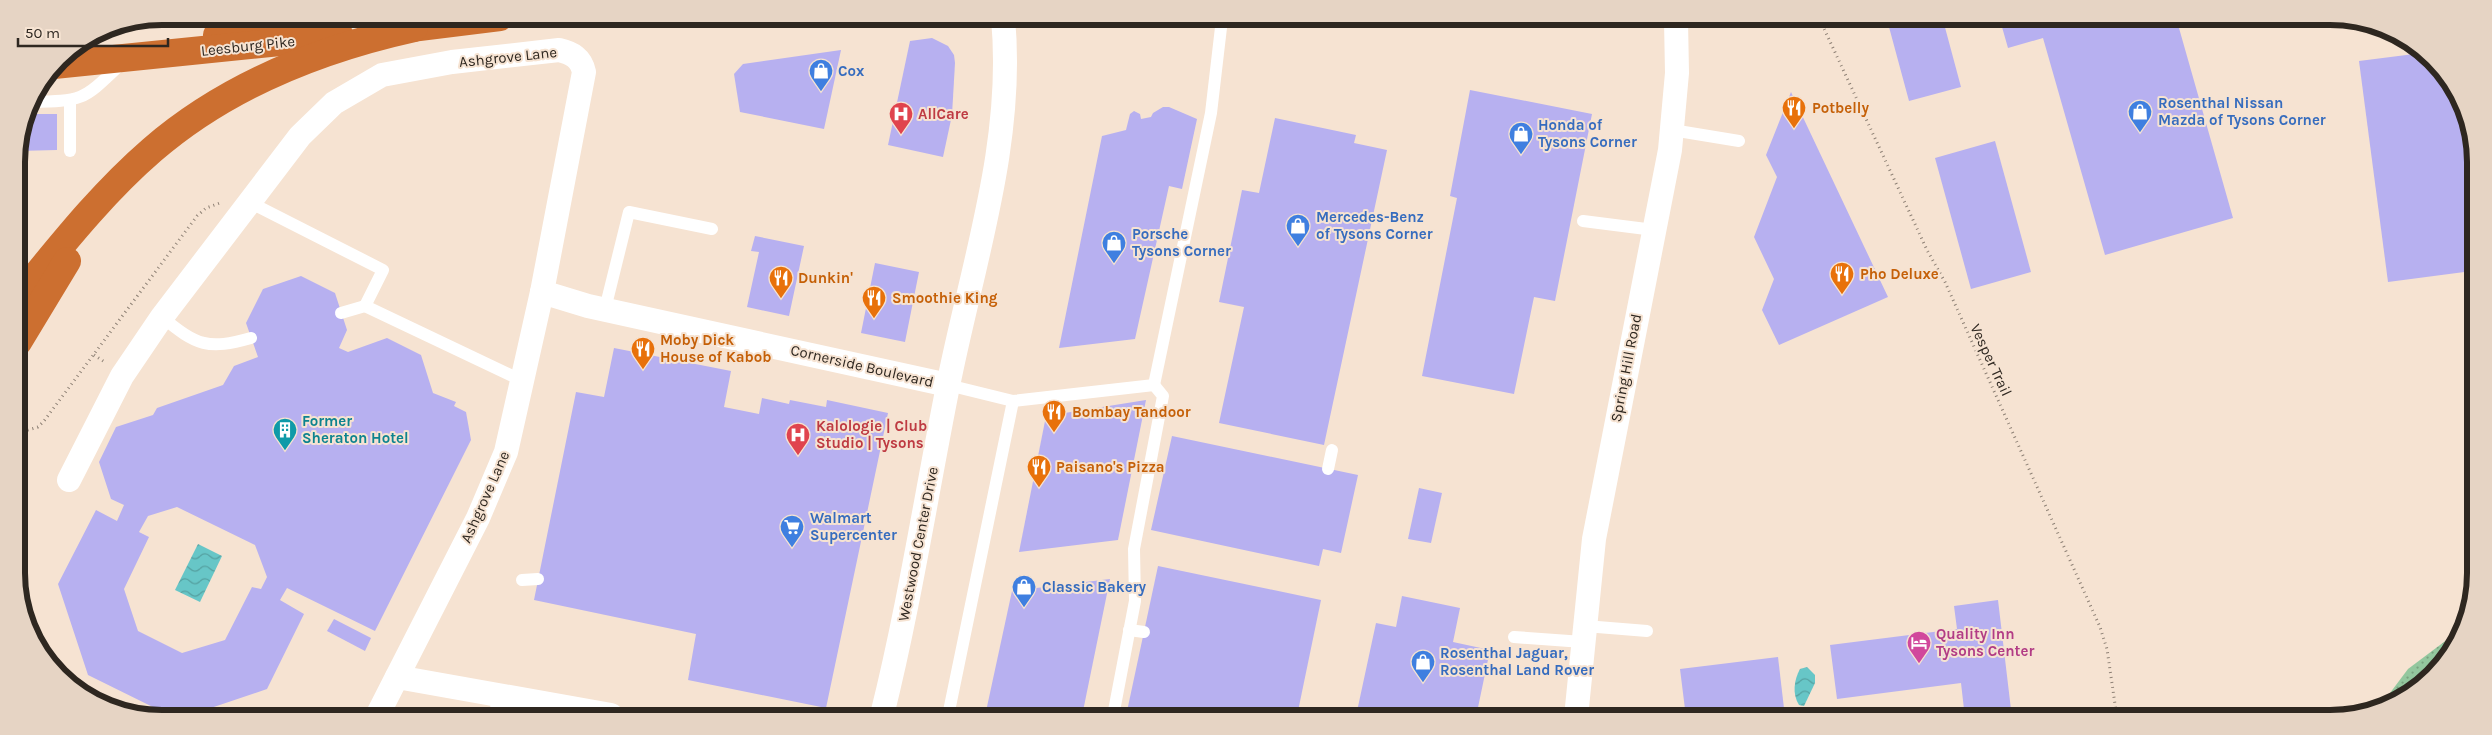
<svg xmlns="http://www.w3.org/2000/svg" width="2492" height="735" viewBox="0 0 2492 735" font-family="Karla,sans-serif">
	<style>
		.park { fill: url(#park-dots) }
		.water { fill: url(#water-waves) }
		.building { fill: #b7b0f0; fill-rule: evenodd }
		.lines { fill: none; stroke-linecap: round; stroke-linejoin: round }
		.path { stroke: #8e8175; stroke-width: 3; stroke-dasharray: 1 4; stroke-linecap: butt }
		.lane { stroke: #fff; stroke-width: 12 }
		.street { stroke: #fff; stroke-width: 24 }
		.highway { stroke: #cc6f30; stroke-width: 28 }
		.labels { text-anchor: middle; stroke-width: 4; stroke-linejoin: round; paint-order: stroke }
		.street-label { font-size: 15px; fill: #2e2720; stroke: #f6e3d2 }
		.shop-label { font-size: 15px; font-weight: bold; fill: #366cbe; stroke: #f6e3d2; text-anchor: start }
		.food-label { font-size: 15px; font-weight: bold; fill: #c56008; stroke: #f6e3d2; text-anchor: start }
		.health-label { font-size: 15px; font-weight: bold; fill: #be3a42; stroke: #f6e3d2; text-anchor: start }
		.culture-label { font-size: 15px; font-weight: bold; fill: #0d838f; stroke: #f6e3d2; text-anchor: start }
		.hotel-label { font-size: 15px; font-weight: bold; fill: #b23c85; stroke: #f6e3d2; text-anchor: start }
		.rim { fill: none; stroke: #2e2720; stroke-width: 6 }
	</style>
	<defs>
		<pattern id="park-dots" width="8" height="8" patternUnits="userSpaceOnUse" patternTransform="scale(1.25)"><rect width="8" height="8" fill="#93c79e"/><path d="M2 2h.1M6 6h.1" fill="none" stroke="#78a280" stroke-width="1.8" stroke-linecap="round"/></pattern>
		<pattern id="water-waves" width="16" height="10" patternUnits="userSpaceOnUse" patternTransform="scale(1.25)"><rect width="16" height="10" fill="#67c6c7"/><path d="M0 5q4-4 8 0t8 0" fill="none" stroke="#55a1a1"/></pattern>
	</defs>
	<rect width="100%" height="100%" fill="#f6e3d2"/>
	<!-- park -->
	<polygon class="park" points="2464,627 2456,646 2426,683 2386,708 2378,709 2408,669"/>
	<!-- water -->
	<g class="water">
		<polygon points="198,544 222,556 200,602 175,590"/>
		<path d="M1807,667L1815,675V683L1804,706L1799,705C1792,694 1794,680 1800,669Z"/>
	</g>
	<!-- building -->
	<g class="building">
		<polygon points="1932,20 1943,20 1961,87 1909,101 1889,27 1906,22 1907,27"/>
		<polygon points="2000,20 2177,21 2233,218 2105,255 2043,38 2008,48"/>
		<polygon points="932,38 948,46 954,55 955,63 952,115 943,157 888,145 910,41"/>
		<polygon points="841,50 824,129 740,112 734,74 743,64"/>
		<polygon points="2422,53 2433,59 2473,134 2472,271 2388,282 2359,61"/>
		<polygon points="1470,90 1592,114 1555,301 1534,297 1514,394 1422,376 1457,198 1450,196"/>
		<polygon points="1791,92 1888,297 1779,345 1762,310 1774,279 1754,237 1777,177 1766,155"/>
		<polygon points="1163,107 1169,107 1197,119 1182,189 1169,186 1135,339 1059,348 1102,136 1126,130 1130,114 1134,111 1140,114 1141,119 1151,117 1153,113"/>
		<polygon points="27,114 57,114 57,150 17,151"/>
		<polygon points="1275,118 1356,135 1354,143 1387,150 1324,445 1219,423 1244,307 1219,302 1242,190 1259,193"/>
		<polygon points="1995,141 2031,272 1971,289 1935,158"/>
		<polygon points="755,236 804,246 789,316 747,307 759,252 751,251"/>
		<polygon points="875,263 919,272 905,342 861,333"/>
		<path d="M301,276L335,293L347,330L339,348L348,352L387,338L421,355L433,393L456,402L454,406L466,412L471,440L375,631L287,588L280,600L304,614L267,689L193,714H167L88,675L58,584L96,510L117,521L124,505L111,499L99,462L116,427L153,415L157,408L223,385L234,366L258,357L246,323L263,289ZM177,507L255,545L267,577L261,589L252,587L225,640L182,653L138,631L124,589L149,537L139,532L148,516Z"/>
		<polygon points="614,348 731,371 724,407 759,414 762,398 789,404 790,400 826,407 827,400 888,413 826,708 688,680 696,634 534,600 576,392 604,397"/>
		<polygon points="1146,400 1118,540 1019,552 1046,416"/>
		<polygon points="1172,436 1358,475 1341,553 1323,549 1319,566 1151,530"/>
		<polygon points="1419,488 1442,493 1431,543 1408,539"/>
		<polygon points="1158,566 1321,600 1297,716 1126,716"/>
		<polygon points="1110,579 1082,716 985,716 1012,591"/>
		<polygon points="1402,596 1460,608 1453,642 1490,650 1476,717 1356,716 1376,623 1396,627"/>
		<polygon points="1998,600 2012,718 1965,718 1961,683 1837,699 1830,645 1957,629 1954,606"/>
		<polygon points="334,619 371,638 365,651 327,631"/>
		<polygon points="1778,657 1785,717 1686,717 1680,669"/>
	</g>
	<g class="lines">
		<!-- path -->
		<g class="path">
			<polyline points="1820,20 1927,250 1945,282 2100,627 2107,649 2117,718"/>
			<polyline points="94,355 106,363"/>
			<polyline points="18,433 38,427 44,421 197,216 206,208 220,203"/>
		</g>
		<!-- lane -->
		<g class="lane">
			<path d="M30,102C85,101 83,100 122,63"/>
			<polyline points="1672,130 1739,141"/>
			<polyline points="70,151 70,101"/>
			<polyline points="249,202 383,270 365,306 521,380"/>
			<polyline points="1583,221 1654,230"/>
			<polyline points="605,309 629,212 712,229"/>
			<polyline points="341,313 365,306"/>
			<path d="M162,317C197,346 208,350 251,338"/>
			<polyline points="948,385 1013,401 1154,385"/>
			<polyline points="1154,385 1211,113 1222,19"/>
			<polyline points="1328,469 1332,450"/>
			<polyline points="522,580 538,579"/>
			<polyline points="1585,626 1647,631"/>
			<polyline points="1129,630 1144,632"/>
			<polyline points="1514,637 1583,642"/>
			<polyline points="494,715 500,695"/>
			<polyline points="948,716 1013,401"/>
			<polyline points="1113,716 1135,601 1134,549 1163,396 1154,385"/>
		</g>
		<!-- street -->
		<g class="street">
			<polyline points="542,292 588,306 948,385"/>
			<path d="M69,480L122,376L162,317L300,136L334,103L382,75L452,62L559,50C572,53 581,58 584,72L542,292L506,452L478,518L378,714"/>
			<polyline points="397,677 611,715"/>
			<path d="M882,715C909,607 926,496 948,386C972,265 1015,143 1003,18"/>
			<polyline points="1576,717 1594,539 1670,150 1677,73 1676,20"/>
		</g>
		<!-- highway -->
		<g class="highway">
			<polyline points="395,30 500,17"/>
			<polyline points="217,35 292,17"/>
			<polyline points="54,65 340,36"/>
			<path d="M17,299C59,248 101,194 152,150C226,86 319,49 414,28"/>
			<polyline points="18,342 67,261"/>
		</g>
	</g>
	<!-- icons -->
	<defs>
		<symbol id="shop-pin" viewBox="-11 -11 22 30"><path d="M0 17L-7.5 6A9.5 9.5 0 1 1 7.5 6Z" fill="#3f7fe0" stroke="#f6e3d2"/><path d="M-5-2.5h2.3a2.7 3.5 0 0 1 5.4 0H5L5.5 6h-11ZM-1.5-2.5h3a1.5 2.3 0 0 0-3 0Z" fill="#fff"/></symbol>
		<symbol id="restaurant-pin" viewBox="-11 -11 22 30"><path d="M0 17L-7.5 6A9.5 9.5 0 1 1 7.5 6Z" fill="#e8710a" stroke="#f6e3d2"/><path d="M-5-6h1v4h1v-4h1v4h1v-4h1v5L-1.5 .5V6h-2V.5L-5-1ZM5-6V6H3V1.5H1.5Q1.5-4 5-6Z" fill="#fff"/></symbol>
		<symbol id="hospital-pin" viewBox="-11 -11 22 30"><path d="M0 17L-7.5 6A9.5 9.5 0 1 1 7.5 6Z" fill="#e0444e" stroke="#f6e3d2"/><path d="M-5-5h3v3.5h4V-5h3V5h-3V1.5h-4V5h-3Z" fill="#fff"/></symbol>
		<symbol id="building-pin" viewBox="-11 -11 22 30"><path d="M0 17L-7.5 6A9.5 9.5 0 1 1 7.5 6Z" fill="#0f9aa8" stroke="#f6e3d2"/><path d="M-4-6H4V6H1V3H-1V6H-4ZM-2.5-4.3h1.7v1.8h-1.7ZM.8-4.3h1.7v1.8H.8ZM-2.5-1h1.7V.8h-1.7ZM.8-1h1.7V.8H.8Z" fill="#fff"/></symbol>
		<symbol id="supermarket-pin" viewBox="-11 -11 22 30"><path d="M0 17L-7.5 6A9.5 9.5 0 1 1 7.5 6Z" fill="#3f7fe0" stroke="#f6e3d2"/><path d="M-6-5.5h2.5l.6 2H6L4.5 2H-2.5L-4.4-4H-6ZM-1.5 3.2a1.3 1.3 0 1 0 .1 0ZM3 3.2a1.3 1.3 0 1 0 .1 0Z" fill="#fff"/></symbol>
		<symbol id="hotel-pin" viewBox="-11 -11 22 30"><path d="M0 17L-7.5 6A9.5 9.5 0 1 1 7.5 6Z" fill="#d1479c" stroke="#f6e3d2"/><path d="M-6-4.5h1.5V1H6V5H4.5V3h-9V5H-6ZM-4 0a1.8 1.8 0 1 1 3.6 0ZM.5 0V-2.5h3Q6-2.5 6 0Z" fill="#fff"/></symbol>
	</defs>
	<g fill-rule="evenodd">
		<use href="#shop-pin" x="807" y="57" width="28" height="38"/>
		<use href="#restaurant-pin" x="1780" y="94" width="28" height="38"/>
		<use href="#shop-pin" x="2126" y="98" width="28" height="38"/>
		<use href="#hospital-pin" x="887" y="100" width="28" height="38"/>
		<use href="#shop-pin" x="1507" y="120" width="28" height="38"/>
		<use href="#shop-pin" x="1284" y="212" width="28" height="38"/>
		<use href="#shop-pin" x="1100" y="229" width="28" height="38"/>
		<use href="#restaurant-pin" x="1828" y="260" width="28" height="38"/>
		<use href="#restaurant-pin" x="767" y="264" width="28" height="38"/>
		<use href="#restaurant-pin" x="860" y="284" width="28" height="38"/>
		<use href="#restaurant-pin" x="629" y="335" width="28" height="38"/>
		<use href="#restaurant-pin" x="1040" y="398" width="28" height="38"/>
		<use href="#building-pin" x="271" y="416" width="28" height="38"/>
		<use href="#hospital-pin" x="784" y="421" width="28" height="38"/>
		<use href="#restaurant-pin" x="1025" y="453" width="28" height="38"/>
		<use href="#supermarket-pin" x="778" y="513" width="28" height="38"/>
		<use href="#shop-pin" x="1010" y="573" width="28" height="38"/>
		<use href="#hotel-pin" x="1905" y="629" width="28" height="38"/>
		<use href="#shop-pin" x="1409" y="648" width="28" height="38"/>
	</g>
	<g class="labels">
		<!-- street labels -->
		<g class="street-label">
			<text transform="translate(248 46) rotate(-6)" y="5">Leesburg Pike</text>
			<text transform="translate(508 57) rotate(-6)" y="5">Ashgrove Lane</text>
			<text transform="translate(1991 360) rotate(65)" y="5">Vesper Trail</text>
			<text transform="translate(862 366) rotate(13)" y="5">Cornerside Boulevard</text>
			<text transform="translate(1626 368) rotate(-79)" y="5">Spring Hill Road</text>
			<text transform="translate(485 497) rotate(-66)" y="5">Ashgrove Lane</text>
			<text transform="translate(918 544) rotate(-79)" y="5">Westwood Center Drive</text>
		</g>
		<!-- shop labels -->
		<g class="shop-label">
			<text x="838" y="76">Cox</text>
			<text x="2158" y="108">Rosenthal Nissan<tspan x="2158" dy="17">Mazda of Tysons Corner</tspan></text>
			<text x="1538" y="130">Honda of<tspan x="1538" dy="17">Tysons Corner</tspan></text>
			<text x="1316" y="222">Mercedes-Benz<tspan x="1316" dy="17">of Tysons Corner</tspan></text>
			<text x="1132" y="239">Porsche<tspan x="1132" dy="17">Tysons Corner</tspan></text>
			<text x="810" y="523">Walmart<tspan x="810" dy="17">Supercenter</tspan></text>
			<text x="1042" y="592">Classic Bakery</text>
			<text x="1440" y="658">Rosenthal Jaguar,<tspan x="1440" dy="17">Rosenthal Land Rover</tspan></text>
		</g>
		<!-- food labels -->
		<g class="food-label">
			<text x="1812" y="113">Potbelly</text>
			<text x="1860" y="279">Pho Deluxe</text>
			<text x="798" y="283">Dunkin'</text>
			<text x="892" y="303">Smoothie King</text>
			<text x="660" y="345">Moby Dick<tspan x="660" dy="17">House of Kabob</tspan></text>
			<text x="1072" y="417">Bombay Tandoor</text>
			<text x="1056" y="472">Paisano's Pizza</text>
		</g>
		<!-- health labels -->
		<g class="health-label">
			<text x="918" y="119">AllCare</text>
			<text x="816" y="431">Kalologie | Club<tspan x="816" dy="17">Studio | Tysons</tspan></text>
		</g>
		<!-- culture labels -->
		<g class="culture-label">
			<text x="302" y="426">Former<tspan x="302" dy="17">Sheraton Hotel</tspan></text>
		</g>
		<!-- hotel labels -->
		<g class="hotel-label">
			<text x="1936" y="639">Quality Inn<tspan x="1936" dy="17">Tysons Center</tspan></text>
		</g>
	</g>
	<!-- crop -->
	<path d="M0 0H2492V735H0ZM162 25H2330A137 137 0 0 1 2467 162V573A137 137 0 0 1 2330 710H162A137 137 0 0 1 25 573V162A137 137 0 0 1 162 25Z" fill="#e6d4c4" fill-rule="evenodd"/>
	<path class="rim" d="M162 25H2330A137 137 0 0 1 2467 162V573A137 137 0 0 1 2330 710H162A137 137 0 0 1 25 573V162A137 137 0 0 1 162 25Z"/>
	<!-- scale -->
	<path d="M18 38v8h150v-8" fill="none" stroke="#2e2720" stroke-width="2.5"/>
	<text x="25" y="38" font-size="15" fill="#2e2720" stroke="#f6e3d2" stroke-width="4" paint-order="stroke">50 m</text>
</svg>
